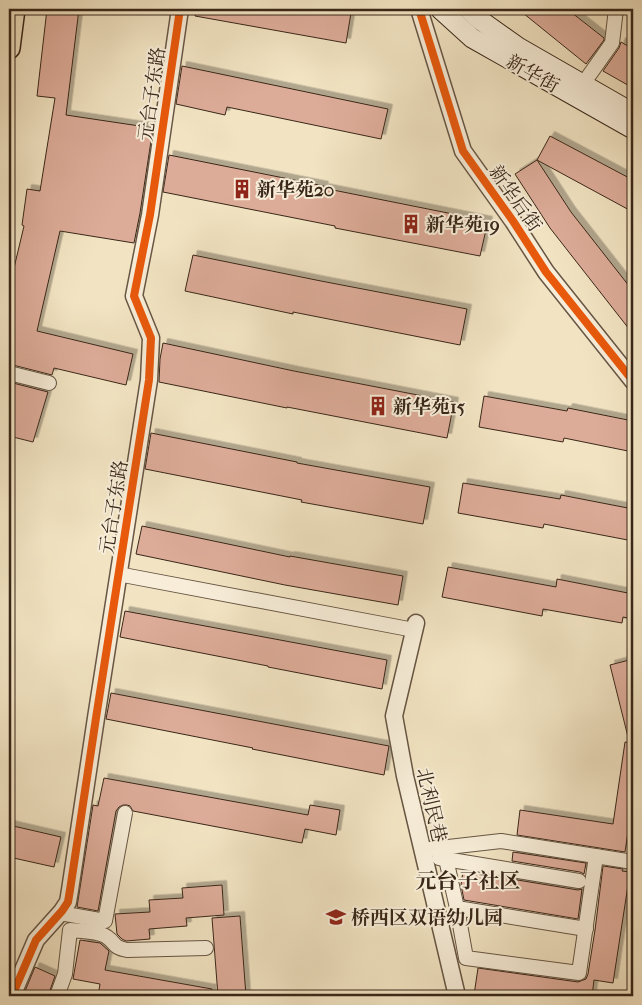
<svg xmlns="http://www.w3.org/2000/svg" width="642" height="1005" viewBox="0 0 642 1005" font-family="'IM FELL French Canon','Noto Serif SC',serif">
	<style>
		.building { fill: #ddac99; stroke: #392719; filter: url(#shadow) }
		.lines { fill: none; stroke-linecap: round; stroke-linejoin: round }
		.minor-casing { stroke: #675644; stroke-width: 16 }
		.tertiary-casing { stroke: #675644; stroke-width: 19 }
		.secondary-casing { stroke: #392719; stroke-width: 21 }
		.primary-casing { stroke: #392719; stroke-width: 24 }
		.minor { stroke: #f7edd8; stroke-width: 14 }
		.tertiary { stroke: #f7edd8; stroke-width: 16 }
		.secondary { stroke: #f7edd8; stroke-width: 19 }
		.primary { stroke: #f2e4c3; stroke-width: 21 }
		.cycleway-casing { stroke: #f7edd8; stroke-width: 11 }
		.cycleway { stroke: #e8590c; stroke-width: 8 }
		.labels { text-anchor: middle; stroke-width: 4; stroke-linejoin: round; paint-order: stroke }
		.street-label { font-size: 19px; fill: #392719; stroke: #f7edd8 }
		.poi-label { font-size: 19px; font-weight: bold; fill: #392719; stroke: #f7edd8; text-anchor: start }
		.quarter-label { font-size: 21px; font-weight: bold; fill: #392719; stroke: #f7edd8 }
	</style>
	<defs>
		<filter id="shadow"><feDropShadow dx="4.5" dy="-4.5" stdDeviation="0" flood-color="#0004"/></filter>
	</defs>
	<rect width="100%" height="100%" fill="#f2e4c3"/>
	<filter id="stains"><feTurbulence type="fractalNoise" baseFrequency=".004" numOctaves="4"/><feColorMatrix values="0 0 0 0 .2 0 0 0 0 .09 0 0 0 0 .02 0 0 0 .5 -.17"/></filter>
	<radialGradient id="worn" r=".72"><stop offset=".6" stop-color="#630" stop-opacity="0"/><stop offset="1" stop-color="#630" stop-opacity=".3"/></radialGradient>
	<!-- building -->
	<g class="building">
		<polygon points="47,9 79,9 66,115 153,128 140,213 134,243 60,231 37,331 133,354 126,385 54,368 52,375 9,364 9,289 24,226 22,225 27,189 40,191 55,98 37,96"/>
		<polygon points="196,9 327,9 351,13 346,43 195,16"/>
		<polygon points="518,9 567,9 604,38 604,40 586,64"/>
		<polygon points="621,42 633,49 633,88 603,71 619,48"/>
		<polygon points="182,66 388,109 381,139 227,107 225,115 176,104"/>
		<polygon points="550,136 633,180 633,212 537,160"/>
		<polygon points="169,155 324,186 323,188 488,221 480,256 335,228 335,226 163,192"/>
		<polygon points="537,160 571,212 633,291 633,334 550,228 515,174"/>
		<polygon points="193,255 321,281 467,309 460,345 293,312 293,314 185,291"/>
		<polygon points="163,343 294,371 454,402 447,438 287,407 287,408 159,382 160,359"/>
		<polygon points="9,382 48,392 33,442 9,436 9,428 14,410 9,409"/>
		<polygon points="484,396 567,411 568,408 633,421 628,451 564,438 563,442 479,427"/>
		<polygon points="151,433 297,462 297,463 430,487 423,524 301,502 302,500 145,469"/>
		<polygon points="463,483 560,499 561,495 633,509 633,541 544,524 543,528 458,513"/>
		<polygon points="142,526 290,557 290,556 403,576 398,605 285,585 136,554"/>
		<polygon points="448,567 556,587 557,579 633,594 633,619 623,617 622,623 543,609 542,616 442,597"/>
		<polygon points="125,611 387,660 382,689 268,667 268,666 120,637"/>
		<polygon points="633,659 633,736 628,737 610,665"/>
		<polygon points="111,693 389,746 384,775 252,749 253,748 106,719"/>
		<polygon points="625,742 633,743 633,812 631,811 625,852 517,835 520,810 613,824"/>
		<polygon points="104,778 308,815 310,805 340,810 336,835 305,829 302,843 133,811 130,806 127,805 123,805 119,807 116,811 98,911 77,907 93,805 98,806"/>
		<polygon points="9,825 61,837 54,867 9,857"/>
		<polygon points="513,852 586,863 584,874 580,872 512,861"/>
		<polygon points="603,866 623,869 622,871 630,872 613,983 594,980 592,996 487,996 474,995 478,968 578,982 586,979 588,974 595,930"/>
		<polygon points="463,871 578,890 582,889 578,919 464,900 461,885"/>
		<polygon points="222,885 224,915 186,918 187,926 149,929 150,939 126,941 122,939 117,934 115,914 150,912 149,900 183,898 182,888"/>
		<polygon points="240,916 246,996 218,996 212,918"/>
		<polygon points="80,940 100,943 109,951 105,970 212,989 211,996 98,996 100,984 73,979"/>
		<polygon points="35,967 55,976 48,996 23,996"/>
	</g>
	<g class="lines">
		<defs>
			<g id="minor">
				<polyline points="583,84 612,43 616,9"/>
				<polyline points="9,373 49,383"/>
				<polyline points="118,574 414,630"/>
				<polyline points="422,850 501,841 633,862"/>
				<polyline points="439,858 579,881"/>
				<polyline points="446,859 457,908 586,929"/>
				<polyline points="457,908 466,958 579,973 596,856"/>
				<polyline points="60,913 105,921 125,813"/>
				<path d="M57,996L65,974L70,930C80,931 99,931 107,937C117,944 112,947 127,950L206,948"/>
			</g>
			<g id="tertiary">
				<polyline points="419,9 463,151 513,221 546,272 633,381"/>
				<polyline points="416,623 394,716 405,776 457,996"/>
				<polyline points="12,996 36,940 62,911 68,902 70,890 96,718 149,380 151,338 134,296 150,215 180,9"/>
			</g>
			<g id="secondary">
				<polyline points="440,9 472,38 633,129"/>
				<polyline points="468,9 480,20 518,47 633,113"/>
			</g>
			<polyline id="primary" points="9,48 14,9"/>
		</defs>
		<!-- minor casing -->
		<use href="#minor" class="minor-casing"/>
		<!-- tertiary casing -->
		<use href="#tertiary" class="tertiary-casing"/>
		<!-- secondary casing -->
		<use href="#secondary" class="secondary-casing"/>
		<!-- primary casing -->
		<use href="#primary" class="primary-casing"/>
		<!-- minor -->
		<use href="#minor" class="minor"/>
		<!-- tertiary -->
		<use href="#tertiary" class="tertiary"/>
		<!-- secondary -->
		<use href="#secondary" class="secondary"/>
		<!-- primary -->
		<use href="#primary" class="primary"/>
		<defs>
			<g id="cycleway">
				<polyline points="419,9 463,151 513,221 546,272 633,381"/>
				<polyline points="12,996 36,940 62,911 68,902 70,890 96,718 149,380 151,338 134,296 150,215 180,9"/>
			</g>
		</defs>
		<!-- cycleway casing -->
		<use href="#cycleway" class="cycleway-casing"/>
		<!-- cycleway -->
		<use href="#cycleway" class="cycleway"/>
	</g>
	<!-- icons -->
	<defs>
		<symbol id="building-bare" viewBox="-9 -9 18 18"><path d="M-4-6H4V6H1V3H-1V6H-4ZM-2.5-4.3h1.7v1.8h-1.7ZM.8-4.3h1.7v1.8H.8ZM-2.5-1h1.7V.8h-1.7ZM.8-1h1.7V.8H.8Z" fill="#8f2418" stroke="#f7edd8" stroke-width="2.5" paint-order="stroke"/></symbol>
		<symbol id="school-bare" viewBox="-9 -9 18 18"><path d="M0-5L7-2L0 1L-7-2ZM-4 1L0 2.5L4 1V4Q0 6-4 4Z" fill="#8f2418" stroke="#f7edd8" stroke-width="2.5" paint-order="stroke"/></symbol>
	</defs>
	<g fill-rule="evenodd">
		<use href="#building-bare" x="228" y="175" width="28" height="28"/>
		<use href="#building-bare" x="397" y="210" width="28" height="28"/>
		<use href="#building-bare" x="364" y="392" width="28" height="28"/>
		<use href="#school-bare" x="322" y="903" width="28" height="28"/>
	</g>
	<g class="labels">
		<!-- street labels -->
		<g class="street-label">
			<text transform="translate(533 73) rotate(29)" y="7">新华街</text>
			<text transform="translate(151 94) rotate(-82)" y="7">元台子东路</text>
			<text transform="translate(516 198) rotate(55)" y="7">新华后街</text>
			<text transform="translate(113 507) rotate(-81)" y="7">元台子东路</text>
			<text transform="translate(432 805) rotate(77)" y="7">北利民巷</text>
		</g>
		<!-- poi labels -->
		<g class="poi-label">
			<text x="257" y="196">新华苑20</text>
			<text x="426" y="231">新华苑19</text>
			<text x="393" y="413">新华苑15</text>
			<text x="351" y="924">桥西区双语幼儿园</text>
		</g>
		<!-- quarter labels -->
		<g class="quarter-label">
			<text x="468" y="888">元台子社区</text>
		</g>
	</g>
	<!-- margin -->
	<rect width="642" height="1005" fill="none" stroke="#f2e4c3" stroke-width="30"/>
	<rect x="10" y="10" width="622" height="985" fill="none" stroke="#392719" stroke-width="2.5"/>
	<rect x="15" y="15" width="612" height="975" fill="none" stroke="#392719"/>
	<rect width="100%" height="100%" filter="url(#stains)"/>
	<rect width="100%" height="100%" fill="url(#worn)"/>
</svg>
